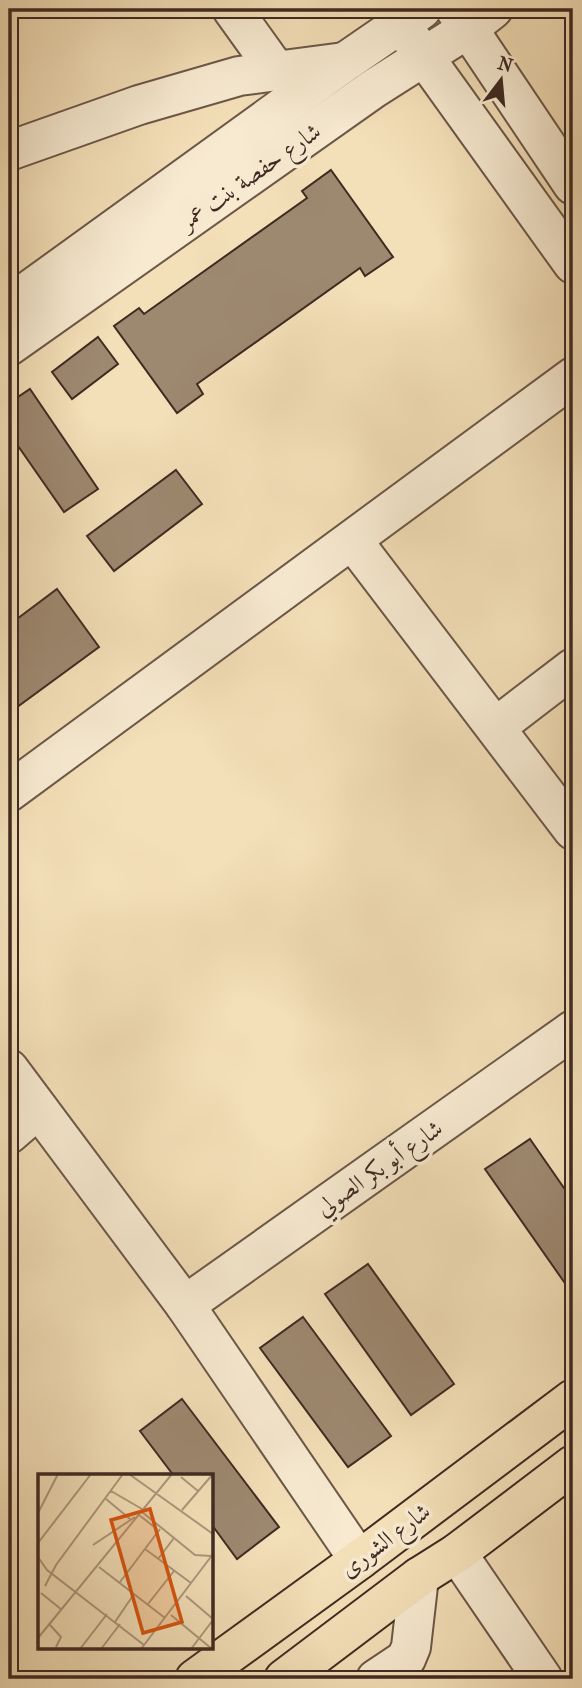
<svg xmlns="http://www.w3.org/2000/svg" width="582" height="1688" viewBox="0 0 582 1688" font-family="'IM FELL French Canon',Amiri,serif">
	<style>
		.building { fill: #9d8870; stroke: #3f2a22; stroke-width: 2 }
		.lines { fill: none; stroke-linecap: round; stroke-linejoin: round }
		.minor-casing { stroke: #6c5748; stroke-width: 42 }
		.major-casing { stroke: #3f2a22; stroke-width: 42 }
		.minor { stroke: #f7ead1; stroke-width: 38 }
		.major { stroke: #f3dfb8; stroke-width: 38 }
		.labels { text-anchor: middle; stroke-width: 7; stroke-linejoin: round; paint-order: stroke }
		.street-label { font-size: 24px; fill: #3f2a22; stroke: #f7ead1 }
		.inset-road { fill: none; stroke: #ab977c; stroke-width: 2 }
		.view { fill: #d7540e; fill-opacity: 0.15; stroke: #d7540e; stroke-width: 3.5 }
		.inset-edge { fill: none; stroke: #3f2a22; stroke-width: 3.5 }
	</style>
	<rect width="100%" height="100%" fill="#f3dfb8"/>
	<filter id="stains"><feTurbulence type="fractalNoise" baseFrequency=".00286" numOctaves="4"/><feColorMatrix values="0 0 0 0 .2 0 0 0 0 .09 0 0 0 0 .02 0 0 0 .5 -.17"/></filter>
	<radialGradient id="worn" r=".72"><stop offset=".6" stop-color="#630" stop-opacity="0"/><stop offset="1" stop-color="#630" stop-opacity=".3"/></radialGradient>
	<!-- building -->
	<g class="building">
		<polygon points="331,170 393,257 365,276 360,268 197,384 203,394 177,413 114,326 139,308 144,314 307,198 302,191"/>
		<polygon points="98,337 118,364 72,399 52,372"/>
		<polygon points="30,389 98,489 64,512 9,433 9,403"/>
		<polygon points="176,470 202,504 114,571 87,536"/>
		<polygon points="57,589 99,647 9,713 9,625"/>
		<polygon points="530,1139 573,1201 573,1287 569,1289 485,1169"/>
		<polygon points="368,1264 454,1384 411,1415 325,1294"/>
		<polygon points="303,1317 391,1436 348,1467 260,1348"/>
		<polygon points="182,1399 279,1527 237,1559 212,1525 212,1476 174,1476 140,1431"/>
	</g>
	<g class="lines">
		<defs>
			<g id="minor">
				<polyline points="232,9 275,69"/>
				<polyline points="455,9 573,185"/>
				<polyline points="410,37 573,264"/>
				<polyline points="9,151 139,105 239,76 344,62"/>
				<polyline points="9,305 345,62 422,9"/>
				<polyline points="9,346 373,89 469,28 493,9"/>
				<polyline points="353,541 573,830"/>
				<polyline points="496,727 573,668"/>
				<polyline points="9,792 573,377"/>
				<polyline points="9,1069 185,1305 359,1560"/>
				<polyline points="9,1134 38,1109"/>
				<polyline points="185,1305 573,1030"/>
				<polyline points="457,1553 543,1679"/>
				<polyline points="376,1679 406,1659 411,1647 419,1577"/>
			</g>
			<g id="major">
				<polyline points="195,1679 359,1560 573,1399"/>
				<polyline points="284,1679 419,1577 457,1553 573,1465"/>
			</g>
		</defs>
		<!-- minor casing -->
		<use href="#minor" class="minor-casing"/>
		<!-- major casing -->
		<use href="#major" class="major-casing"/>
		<!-- minor -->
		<use href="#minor" class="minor"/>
		<!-- major -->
		<use href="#major" class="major"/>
	</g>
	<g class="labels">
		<!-- street labels -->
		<g class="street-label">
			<text transform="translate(250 176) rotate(-35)" y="8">شارع حفصة بنت عمر</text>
			<text transform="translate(379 1168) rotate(-35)" y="8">شارع أبو بكر الصولي</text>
			<text transform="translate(385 1540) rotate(-37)" y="8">شارع الشورى</text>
		</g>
	</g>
	<!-- overview -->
	<g transform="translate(38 1474)">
		<rect width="175" height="175" fill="#f3dfb8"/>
		<path class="inset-road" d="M91,0L175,60M143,3L160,17M73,17L104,35M68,25L92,45M144,36L175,0M104,38L157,81L173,82M0,39L20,0M101,41L119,55M0,69L53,0M55,71L97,43M107,75L153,109M0,83L9,96L106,171M120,85L136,64M61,93L127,144M82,108L122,55M7,112L18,91L85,0M3,119L24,136M148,122L175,145M110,130L136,97M133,141L174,175M77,148L96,120M12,151L23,163L18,173M0,164L134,0M42,175L69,140M63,175L82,150M103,175L175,80M153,175L175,146"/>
		<path class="view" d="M112,35L144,148L105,159L73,46Z"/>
		<rect width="175" height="175" class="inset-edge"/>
	</g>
	<!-- margin -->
	<rect width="582" height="1688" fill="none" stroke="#f3dfb8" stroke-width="35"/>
	<rect x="10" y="10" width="561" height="1667" fill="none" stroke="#3f2a22" stroke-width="3.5"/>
	<rect x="18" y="18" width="547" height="1653" fill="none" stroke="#3f2a22" stroke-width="2"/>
	<!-- north arrow -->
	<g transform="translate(501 80) rotate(16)" stroke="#f7ead1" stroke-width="5" paint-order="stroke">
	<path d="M0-5L12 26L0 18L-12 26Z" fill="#3f2a22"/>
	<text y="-10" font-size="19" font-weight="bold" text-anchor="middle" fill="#3f2a22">N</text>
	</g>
	<rect width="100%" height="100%" filter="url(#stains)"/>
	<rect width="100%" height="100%" fill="url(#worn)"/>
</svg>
